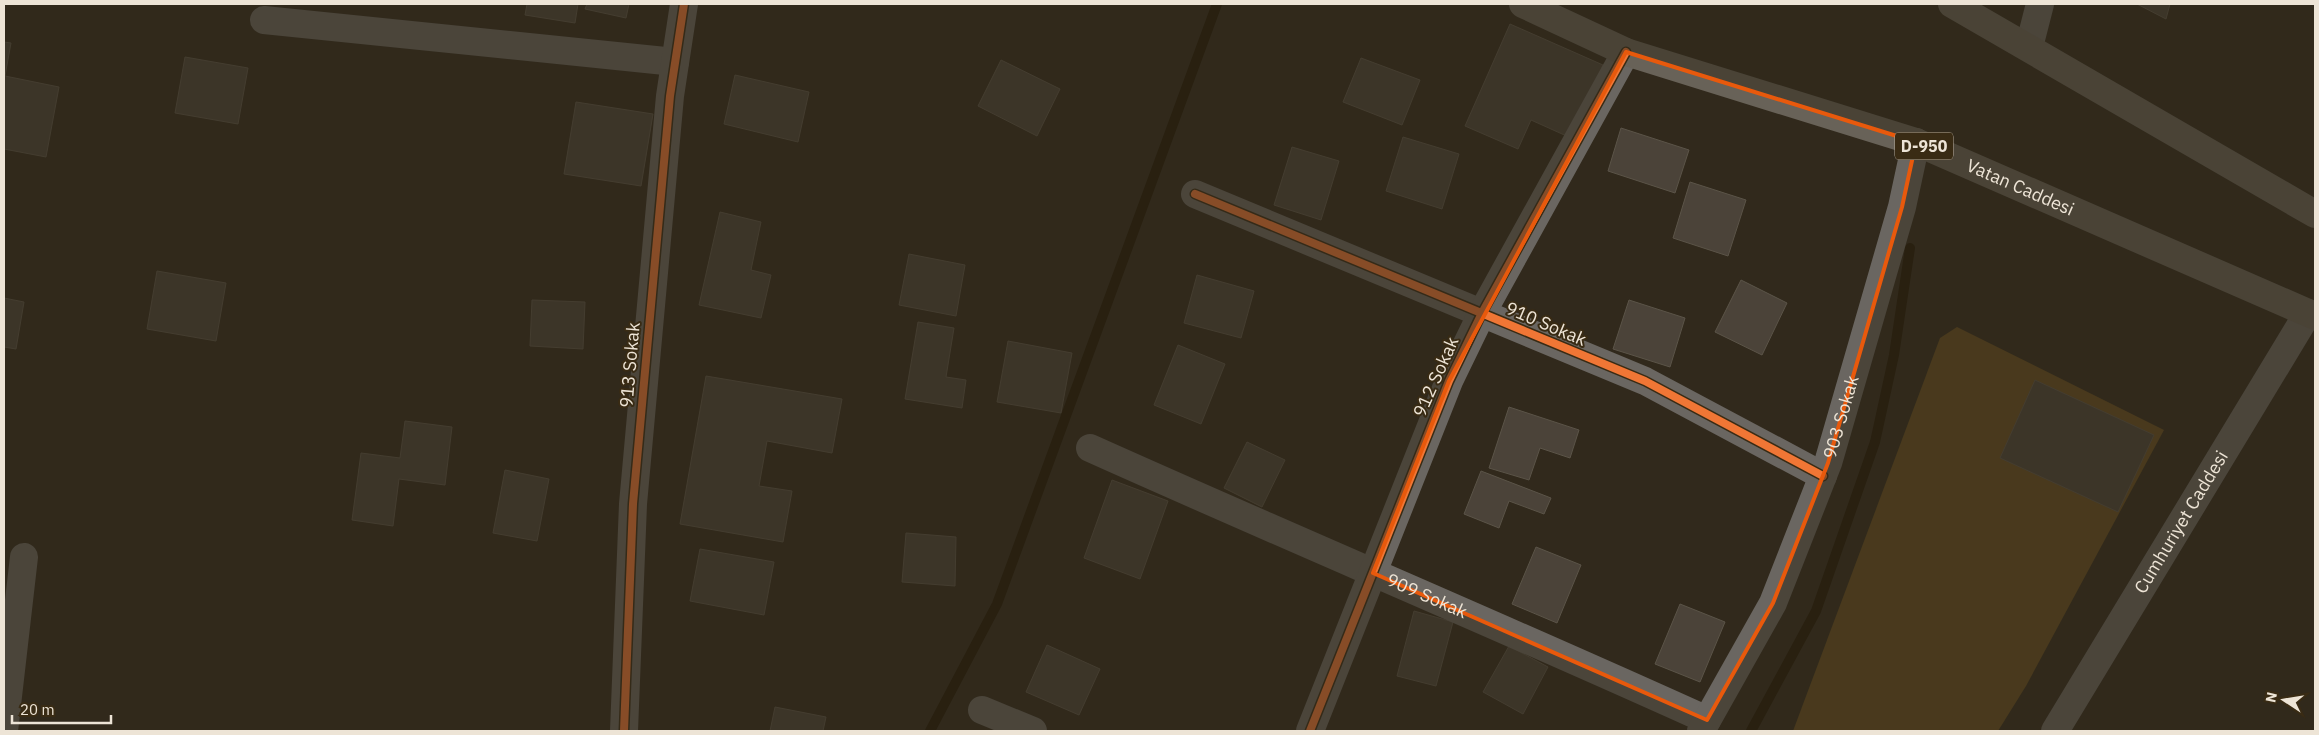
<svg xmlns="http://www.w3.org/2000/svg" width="2319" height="735" viewBox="0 0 2319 735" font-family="'IBM Plex Sans',sans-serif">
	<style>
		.green { fill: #664c1f }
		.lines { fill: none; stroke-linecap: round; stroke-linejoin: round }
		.stream { stroke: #201503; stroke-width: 10 }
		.building { fill: #4b4339; stroke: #5b5448 }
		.minor { stroke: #6a6661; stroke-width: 28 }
		.highway { stroke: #686258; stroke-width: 28 }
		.cycleway-casing { stroke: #392b14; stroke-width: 11 }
		.cycleway { stroke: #f07635; stroke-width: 8 }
		.marked { fill: none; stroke: #e8590c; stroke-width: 4; stroke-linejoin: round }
		.labels { text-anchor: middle; stroke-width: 4; stroke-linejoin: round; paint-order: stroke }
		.shield { fill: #392b14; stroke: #b7ac9c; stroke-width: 1 }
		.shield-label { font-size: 16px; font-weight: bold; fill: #ede4d6 }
		.street-label { font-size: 18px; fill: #ede4d6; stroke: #392b14 }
	</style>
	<rect width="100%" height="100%" fill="#31291c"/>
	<!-- green -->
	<polygon class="green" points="1957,327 2164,430 2026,686 1998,731 1793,731 1940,338"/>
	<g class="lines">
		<!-- stream -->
		<g class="stream">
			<polyline points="930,731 997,604 1217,4"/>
			<polyline points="1751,731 1816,611 1875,442 1894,355 1910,248"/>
		</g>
	</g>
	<!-- building -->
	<g class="building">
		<polygon points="527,4 578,4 575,23 525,15"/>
		<polygon points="587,4 629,4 626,18 585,9"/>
		<polygon points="2137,4 2170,4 2166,19"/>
		<polygon points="1510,24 1603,65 1571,138 1531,120 1518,149 1465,126"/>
		<polygon points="4,42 11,43 5,76 59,87 46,157 4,149"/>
		<polygon points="185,57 248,68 238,124 175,113"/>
		<polygon points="1361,58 1420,80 1402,125 1343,102"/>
		<polygon points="1001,60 1060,89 1037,136 978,106"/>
		<polygon points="735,75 809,92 798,142 724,124"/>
		<polygon points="576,102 653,114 641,186 564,174"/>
		<polygon points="1621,128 1689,150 1675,193 1608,171"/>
		<polygon points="1403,137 1459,154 1442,209 1386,191"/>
		<polygon points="1292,147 1339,161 1321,220 1274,205"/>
		<polygon points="1690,182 1746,200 1728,256 1673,238"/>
		<polygon points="720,212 761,222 751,270 771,275 761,318 699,305"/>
		<polygon points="909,254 965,265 956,316 899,305"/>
		<polygon points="157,271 226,283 216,341 147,329"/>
		<polygon points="1197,275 1254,291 1241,338 1184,323"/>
		<polygon points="1741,280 1787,303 1762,355 1715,332"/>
		<polygon points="4,298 24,302 16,349 4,347"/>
		<polygon points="532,300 585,302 583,349 530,346"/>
		<polygon points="1629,300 1685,318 1670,367 1613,349"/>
		<polygon points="918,322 954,328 946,377 966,380 962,408 905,399"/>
		<polygon points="1008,341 1072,353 1061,413 997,402"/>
		<polygon points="1178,345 1225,364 1201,424 1154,405"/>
		<polygon points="706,376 842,399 832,453 767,441 759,486 792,491 783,542 680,524"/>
		<polygon points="2035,380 2154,435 2118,512 2000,458"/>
		<polygon points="1509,407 1579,430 1570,458 1540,448 1529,480 1489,468"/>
		<polygon points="405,421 452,427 445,485 399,479 393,526 352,520 361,453 400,458"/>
		<polygon points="1247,442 1285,460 1262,507 1224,488"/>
		<polygon points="505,470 549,479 537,541 493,533"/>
		<polygon points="1481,471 1551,498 1544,514 1509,501 1499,528 1464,514"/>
		<polygon points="1112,480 1168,501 1140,579 1084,558"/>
		<polygon points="906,533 956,537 955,586 902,582"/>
		<polygon points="1536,547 1581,565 1557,623 1512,604"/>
		<polygon points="700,549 774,562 764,615 690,601"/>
		<polygon points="1680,604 1725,622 1700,682 1655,664"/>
		<polygon points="1414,611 1453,622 1436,686 1397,676"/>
		<polygon points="1047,645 1100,669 1079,715 1026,692"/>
		<polygon points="1509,646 1548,667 1523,714 1483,692"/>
		<polygon points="775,707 826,717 823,731 770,731"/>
	</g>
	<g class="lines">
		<!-- minor -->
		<g class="minor">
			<polyline points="264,20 675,62"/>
			<polyline points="2029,47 2040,4"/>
			<polyline points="1195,194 1645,381 1823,476"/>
			<path id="s1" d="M1090,448C1295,540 1502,627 1707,720"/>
			<polyline points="982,710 1033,731"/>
			<polyline points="4,731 24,557"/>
			<polyline points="624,731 633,504 670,96 684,4"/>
			<polyline points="1310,731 1449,381 1482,313 1626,52"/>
			<path id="s2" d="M1701,731L1773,603L1828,463L1902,207L1916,142"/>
			<path id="s3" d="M2055,731L2308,313"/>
		</g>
		<!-- highway -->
		<g class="highway">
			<path id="s4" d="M1523,4L1626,52L1916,142L2315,316"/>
			<polyline points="1952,4 2315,214"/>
		</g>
		<defs>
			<g id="cycleway">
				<polyline points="1195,194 1645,381 1823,476"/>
				<polyline points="624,731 633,504 670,96 684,4"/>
				<polyline points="1310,731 1449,381 1482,313 1626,52"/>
			</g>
		</defs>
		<!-- cycleway casing -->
		<use href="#cycleway" class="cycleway-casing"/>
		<!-- cycleway -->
		<use href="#cycleway" class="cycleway"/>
	</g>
	<!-- marked area -->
	<path d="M0 0H2319V735H0ZM1626,52L1916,142L1902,207L1828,463L1773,603L1707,720L1373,573L1449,381Z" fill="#31291c" fill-opacity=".55" fill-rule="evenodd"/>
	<path class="marked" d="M1626,52L1916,142L1902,207L1828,463L1773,603L1707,720L1373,573L1449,381Z"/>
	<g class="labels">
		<!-- shield labels -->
		<rect class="shield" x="1895" y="132.5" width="58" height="27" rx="4"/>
		<g class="shield-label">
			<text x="1924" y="152">D-950</text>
		</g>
		<!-- street labels -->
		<g class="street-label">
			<text dy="6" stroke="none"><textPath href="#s4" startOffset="531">Vatan Caddesi</textPath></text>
			<text transform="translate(1546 324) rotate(23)" y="6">910 Sokak</text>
			<text transform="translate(630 365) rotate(-85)" y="6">913 Sokak</text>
			<text transform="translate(1436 377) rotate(-66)" y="6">912 Sokak</text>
			<text dy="6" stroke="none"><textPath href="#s2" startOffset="345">903 Sokak</textPath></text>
			<text dy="6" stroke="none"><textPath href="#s3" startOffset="244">Cumhuriyet Caddesi</textPath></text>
			<text dy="6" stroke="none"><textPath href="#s1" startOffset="368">909 Sokak</textPath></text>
		</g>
	</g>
	<!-- border -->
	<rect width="2319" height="735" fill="none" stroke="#ede4d6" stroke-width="10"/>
	<!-- north arrow -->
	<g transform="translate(2284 700) rotate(282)" stroke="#392b14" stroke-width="4" paint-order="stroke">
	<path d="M0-4L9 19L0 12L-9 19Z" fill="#ede4d6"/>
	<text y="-8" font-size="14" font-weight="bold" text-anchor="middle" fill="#ede4d6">N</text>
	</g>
	<!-- scale -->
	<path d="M12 715v8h99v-8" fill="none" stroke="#ede4d6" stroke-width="2.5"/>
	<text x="20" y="715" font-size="15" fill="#ede4d6" stroke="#392b14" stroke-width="4" paint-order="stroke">20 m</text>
</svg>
